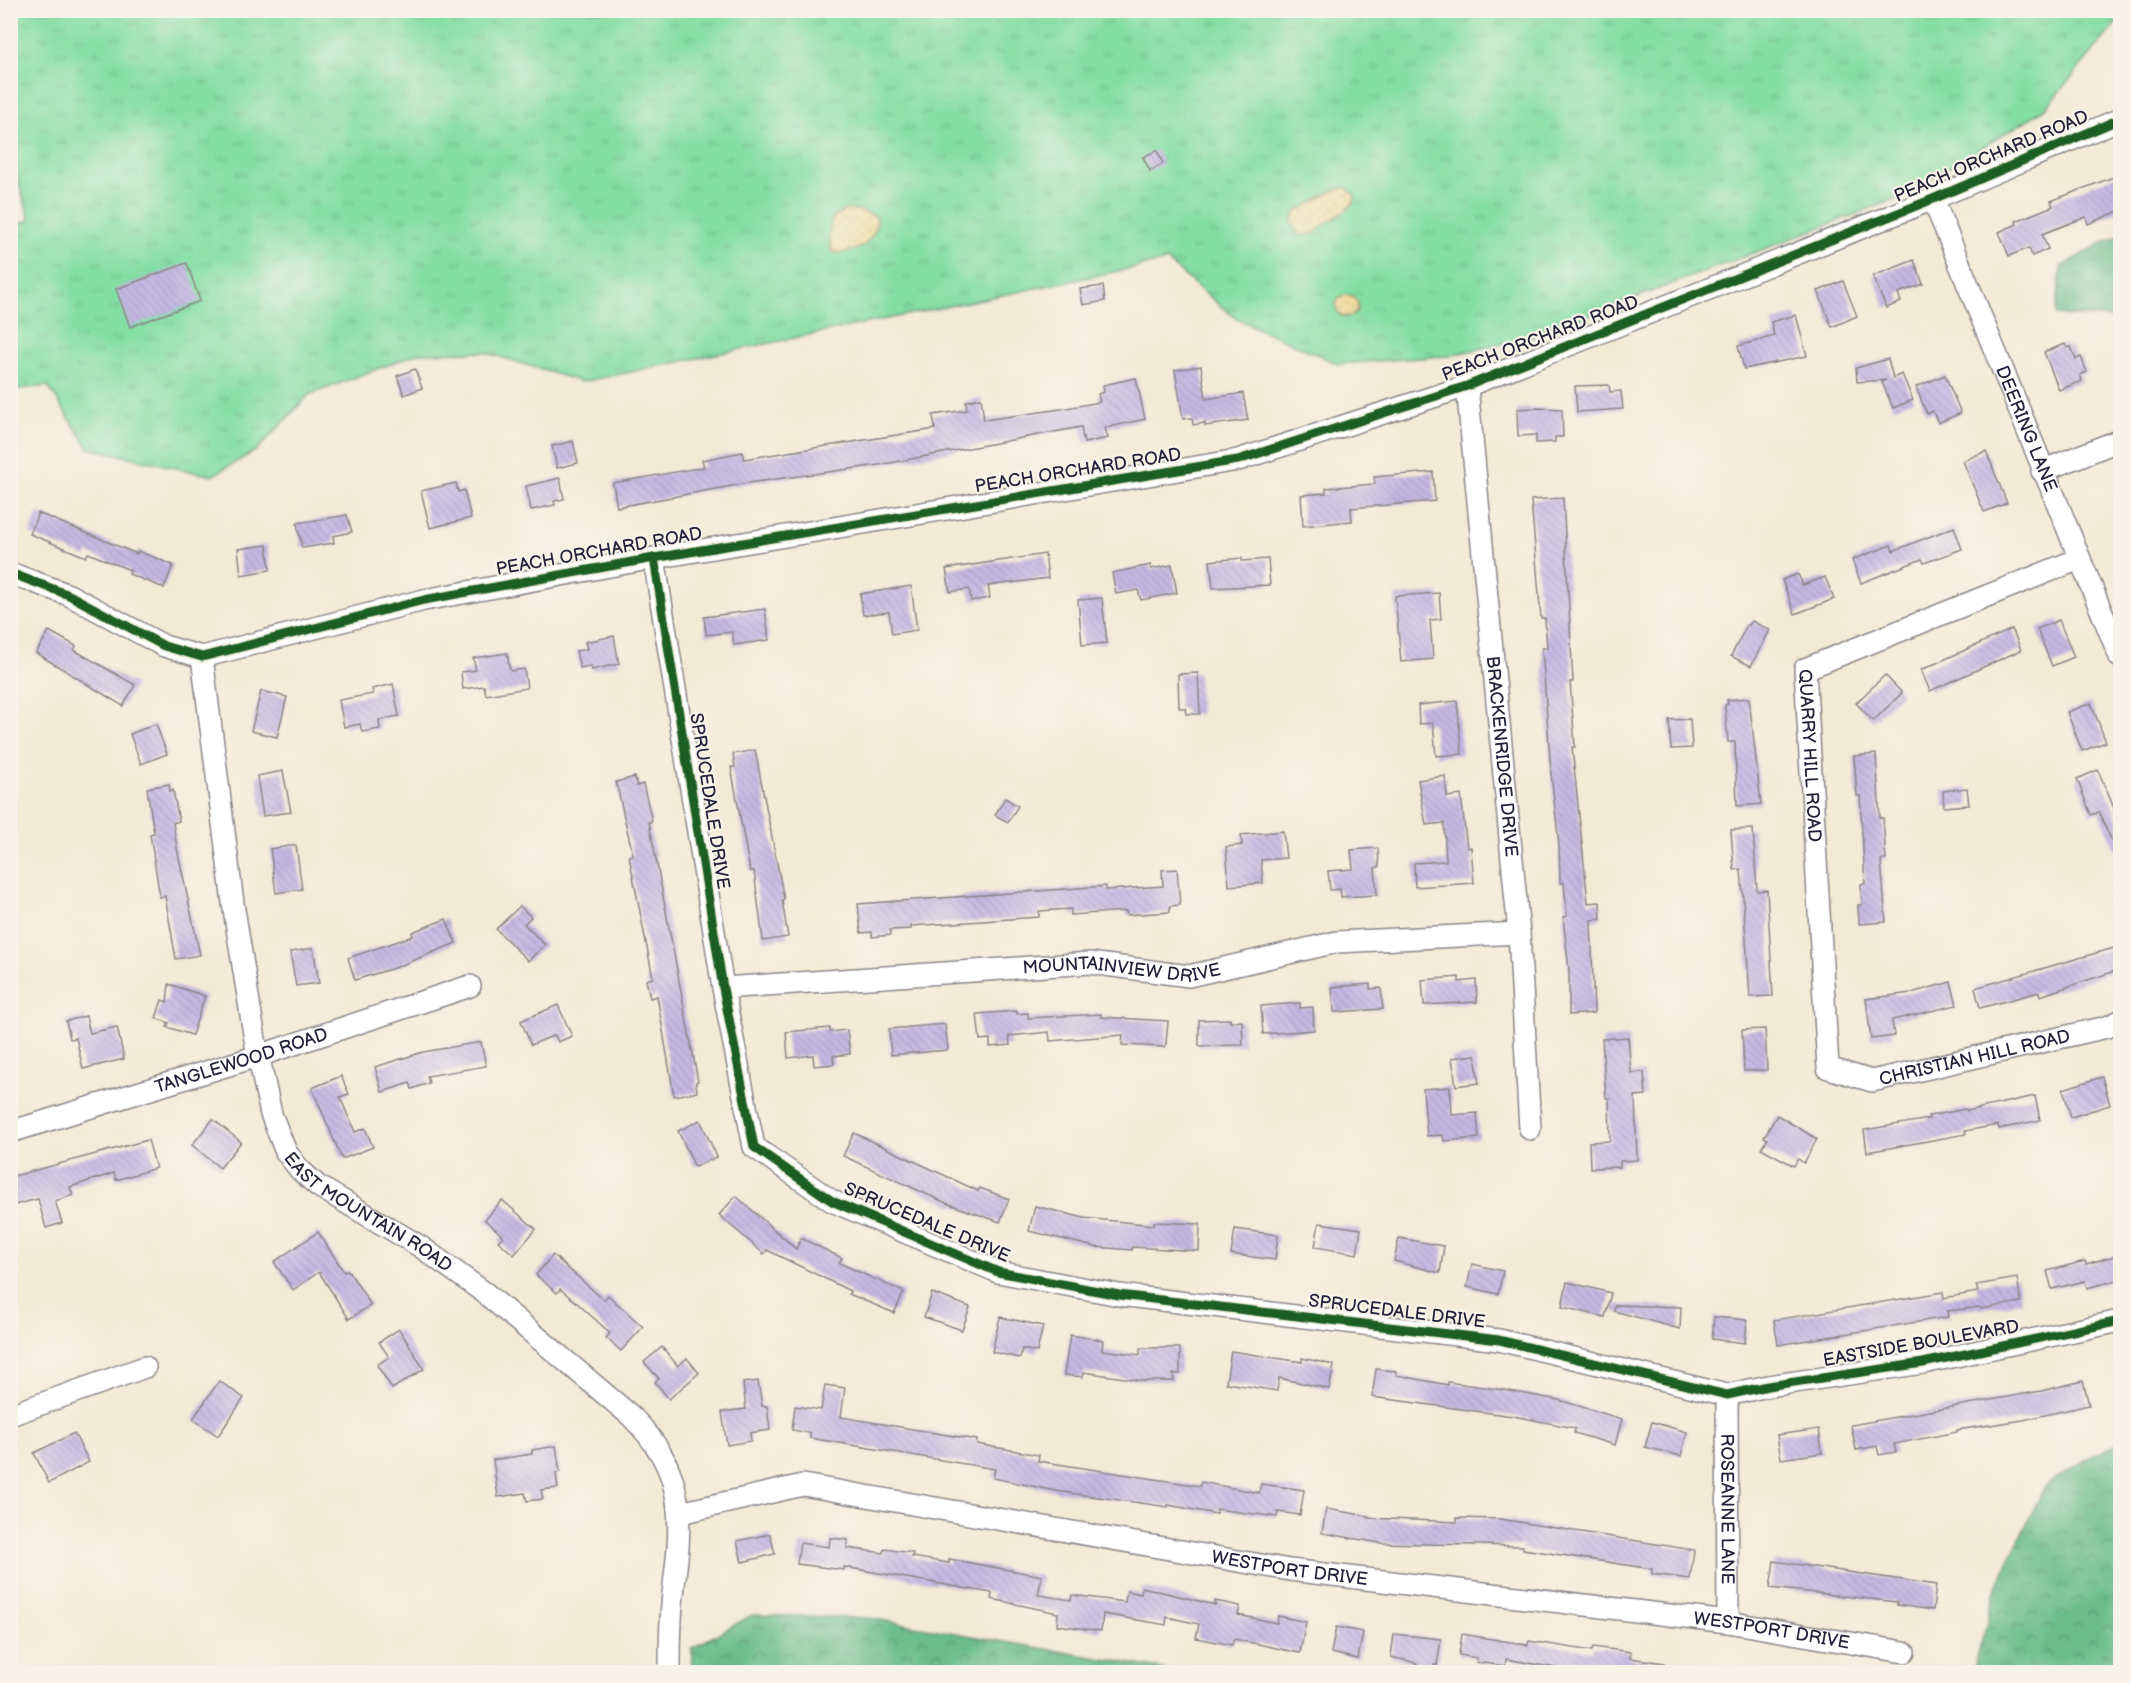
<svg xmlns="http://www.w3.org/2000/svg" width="2131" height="1683" viewBox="0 0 2131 1683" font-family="'Balsamiq Sans',sans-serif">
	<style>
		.grass { fill: url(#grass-tufts); stroke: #528070; stroke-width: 1.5 }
		.forest { fill: url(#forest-crowns); stroke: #467062; stroke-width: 1.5 }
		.sand { fill: url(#sand-dots); stroke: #887e6c; stroke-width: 1.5 }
		.building { fill: url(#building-back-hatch) }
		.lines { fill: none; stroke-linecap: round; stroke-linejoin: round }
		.minor-casing { stroke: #8a8688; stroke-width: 24 }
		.minor { stroke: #fff; stroke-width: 21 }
		.cycleway-casing { stroke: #f7f3e8; stroke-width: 13 }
		.cycleway { stroke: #1b5e20; stroke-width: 9 }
		.labels { text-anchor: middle; stroke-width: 4.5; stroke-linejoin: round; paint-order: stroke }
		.street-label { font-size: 18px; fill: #22223b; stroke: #f7f3e8 }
	</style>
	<defs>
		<pattern id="grass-tufts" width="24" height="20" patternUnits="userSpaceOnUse" patternTransform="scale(1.5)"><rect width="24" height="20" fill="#83dea4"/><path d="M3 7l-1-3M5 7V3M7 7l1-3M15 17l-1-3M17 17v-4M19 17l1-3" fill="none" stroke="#71be8e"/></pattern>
		<pattern id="forest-crowns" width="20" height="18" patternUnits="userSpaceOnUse" patternTransform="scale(1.5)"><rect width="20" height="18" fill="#6abd8a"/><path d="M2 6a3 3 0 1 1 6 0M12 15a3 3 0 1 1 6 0" fill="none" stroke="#579972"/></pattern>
		<pattern id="sand-dots" width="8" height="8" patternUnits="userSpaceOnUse" patternTransform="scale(1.5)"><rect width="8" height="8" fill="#eeda9e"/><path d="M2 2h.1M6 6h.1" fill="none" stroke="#ccbb89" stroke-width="1.8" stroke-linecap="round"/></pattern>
		<pattern id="building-back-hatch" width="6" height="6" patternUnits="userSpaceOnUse" patternTransform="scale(1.5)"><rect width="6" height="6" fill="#c4b8e3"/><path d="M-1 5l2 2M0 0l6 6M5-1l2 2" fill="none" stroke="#a89ec4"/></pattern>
	</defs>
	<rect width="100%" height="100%" fill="#f7f3e8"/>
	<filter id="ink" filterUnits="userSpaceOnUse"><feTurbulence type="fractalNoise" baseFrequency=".0167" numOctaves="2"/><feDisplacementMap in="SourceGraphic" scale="12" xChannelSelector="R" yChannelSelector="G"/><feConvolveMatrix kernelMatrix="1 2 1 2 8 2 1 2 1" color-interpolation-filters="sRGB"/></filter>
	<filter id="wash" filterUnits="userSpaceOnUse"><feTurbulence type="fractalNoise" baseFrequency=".008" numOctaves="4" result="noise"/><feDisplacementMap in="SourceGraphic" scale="24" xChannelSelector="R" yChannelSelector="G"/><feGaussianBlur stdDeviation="1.35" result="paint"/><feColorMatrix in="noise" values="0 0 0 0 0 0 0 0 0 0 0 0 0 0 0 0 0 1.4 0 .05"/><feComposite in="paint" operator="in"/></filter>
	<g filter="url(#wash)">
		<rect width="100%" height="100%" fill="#f3ead5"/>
		<!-- grass -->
		<polygon class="grass" points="2120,10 2120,19 2045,109 1901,197 1529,338 1446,356 1338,364 1235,318 1167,261 582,382 484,352 419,353 309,395 257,450 212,476 89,448 48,386 11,390 11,227 30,220 11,156 10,11"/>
		<!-- forest -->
		<g class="forest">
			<polygon points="2120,236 2120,318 2056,315 2061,267 2102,243"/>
			<polygon points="2120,1443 2120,1672 1973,1672 1998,1583 2045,1486 2088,1458"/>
			<polygon points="752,1615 869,1618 1179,1672 691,1672 692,1648"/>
		</g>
		<!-- sand -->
		<g class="sand">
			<polygon points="1663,11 1663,10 1685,11 1682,16 1671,21"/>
			<path d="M1346,187L1355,196C1355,212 1324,219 1314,234L1298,235L1292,221L1296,212L1330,192Z"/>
			<path d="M844,210H859L877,217C877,241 856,256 832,252L829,237L832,219Z"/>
			<circle cx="1347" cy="306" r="11"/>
		</g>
		<g id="blocks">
			<!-- building -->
			<g class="building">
				<polygon points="1157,150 1163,164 1150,171 1143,157"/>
				<polygon points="2121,174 2121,210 2088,224 2086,217 2042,234 2048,249 2032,256 2029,248 2009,256 1999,232 2017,224 2016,221 2053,206 2051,201"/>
				<polygon points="1914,260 1923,284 1898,293 1901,302 1886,308 1873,276"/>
				<polygon points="187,263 200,301 130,327 116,289"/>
				<polygon points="1843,281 1857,316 1832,327 1818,291"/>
				<polygon points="1103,286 1105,301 1083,305 1080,289"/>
				<polygon points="1796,315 1807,356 1744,369 1738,346 1774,336 1771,322"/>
				<polygon points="2065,344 2067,348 2071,347 2076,359 2081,357 2087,372 2080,375 2082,381 2059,390 2044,352"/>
				<polygon points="1888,359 1893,378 1902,374 1913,400 1893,408 1882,382 1886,380 1857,382 1856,368"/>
				<polygon points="1201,366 1206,399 1243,393 1248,420 1205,426 1205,423 1193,425 1192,418 1183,419 1175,370"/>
				<polygon points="415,369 422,388 404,395 397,376"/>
				<polygon points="1945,375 1961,413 1938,423 1933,411 1927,414 1916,387"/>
				<polygon points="1136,378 1145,419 1105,428 1108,438 1084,443 1081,427 879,465 748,483 617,507 613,483 704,467 702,460 742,452 744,459 935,429 933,415 967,410 966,401 981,398 984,420 1061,409 1100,402 1098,394 1104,392 1103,385"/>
				<polygon points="1609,385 1610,392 1621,391 1623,409 1577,412 1575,386"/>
				<polygon points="1537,408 1562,409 1563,437 1555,437 1555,442 1536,443 1536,435 1518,436 1517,409"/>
				<polygon points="573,441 578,463 557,468 552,446"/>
				<polygon points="1986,451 2007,503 1984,512 1963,461"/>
				<polygon points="1433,472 1435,501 1351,508 1352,521 1303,526 1301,495 1326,493 1326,488 1375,484 1374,477"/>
				<polygon points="560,478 564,499 554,501 555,505 531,510 526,486"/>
				<polygon points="456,483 458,492 464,490 471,518 430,528 421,491"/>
				<polygon points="1563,498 1573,682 1570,682 1575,747 1572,747 1588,903 1600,902 1601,919 1591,920 1594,1013 1569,1015 1569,970 1563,917 1567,916 1564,883 1560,883 1559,845 1551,773 1542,648 1547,648 1545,618 1541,618 1531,500"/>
				<polygon points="38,513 137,554 138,551 173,565 164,588 129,574 130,570 88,553 86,557 30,534"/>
				<polygon points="347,515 352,532 333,536 334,543 302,548 297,523"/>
				<polygon points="1954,527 1962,549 1924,563 1922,559 1861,583 1852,560 1891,545 1893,551"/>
				<polygon points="267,545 270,570 241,575 238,549"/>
				<polygon points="1045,554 1048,578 988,586 990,598 971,601 969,589 950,592 946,569"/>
				<polygon points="1242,558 1242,561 1268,559 1270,585 1213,588 1210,561"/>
				<polygon points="1151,565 1151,569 1172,565 1177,593 1141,600 1138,590 1116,594 1112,573"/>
				<polygon points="1798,574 1803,585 1825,577 1834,599 1795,614 1782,580"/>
				<polygon points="911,586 917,630 892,634 889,612 863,615 860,594"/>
				<polygon points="1439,593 1441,619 1430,620 1433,659 1401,662 1395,596"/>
				<polygon points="1102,598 1107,643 1082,645 1078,600"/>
				<polygon points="765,609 769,640 734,645 732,632 706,635 704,617"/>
				<polygon points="2059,620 2074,657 2052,666 2037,629"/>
				<polygon points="1752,621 1770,630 1751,666 1731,656 1747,625 1749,625"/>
				<polygon points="2012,629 2021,650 1930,691 1921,670"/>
				<polygon points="49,631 76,646 74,650 135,685 123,706 36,653"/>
				<polygon points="614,636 619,664 591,670 591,666 580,668 576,651 587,649 585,642"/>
				<polygon points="507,653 510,671 524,669 527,688 486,695 484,686 463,689 461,672 476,670 473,658"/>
				<polygon points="1198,673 1200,714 1186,714 1185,708 1179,708 1178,674"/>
				<polygon points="1885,675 1902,693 1873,721 1856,703"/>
				<polygon points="393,684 399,716 379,720 380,729 362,732 360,724 344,727 339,700 373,694 372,689"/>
				<polygon points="261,691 287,697 277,737 251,731"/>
				<polygon points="1749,698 1761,804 1737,806 1735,742 1728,742 1725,705 1728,704 1727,700"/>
				<polygon points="1457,701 1462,754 1436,756 1433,723 1419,724 1418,705"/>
				<polygon points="2091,703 2106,742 2082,751 2067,712"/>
				<polygon points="1690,719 1692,748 1671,749 1669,720"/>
				<polygon points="156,724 167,754 141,764 130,734"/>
				<polygon points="755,750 784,899 782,900 788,937 763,941 754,871 750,871 731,767 735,767 733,754"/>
				<polygon points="1876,754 1880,818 1883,818 1886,860 1881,860 1886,922 1859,924 1858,905 1862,905 1861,884 1865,884 1860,796 1857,796 1854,756"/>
				<polygon points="2098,770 2121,825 2121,863 2099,812 2091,815 2077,779"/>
				<polygon points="283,771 291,812 263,816 257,776"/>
				<polygon points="1445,776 1447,797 1461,795 1467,848 1471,847 1474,883 1415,887 1414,863 1446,861 1444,823 1426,825 1418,780"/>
				<polygon points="635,777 637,786 643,784 652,821 649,822 698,1081 696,1082 697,1092 674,1096 657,996 650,998 646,980 653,978 629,856 633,855 616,782"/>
				<polygon points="169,784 170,791 173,790 179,821 173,823 178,853 200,955 176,959 165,896 160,897 150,834 154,833 147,788"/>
				<polygon points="1967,788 1969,805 1944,807 1943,791"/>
				<polygon points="1005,798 1018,806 1008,822 995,815"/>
				<polygon points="1753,829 1757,891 1767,890 1773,996 1750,997 1741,869 1734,870 1731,830"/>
				<polygon points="1283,831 1286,858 1261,860 1263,883 1229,886 1226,847 1242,845 1241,835"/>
				<polygon points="296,845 302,889 276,893 270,849"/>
				<polygon points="1378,848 1379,867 1375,868 1377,895 1341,897 1340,889 1330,890 1328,871 1353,869 1351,850"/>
				<polygon points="1177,869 1180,905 1170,906 1170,912 1127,915 1126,911 1071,915 1071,909 1039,911 1039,917 911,926 911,929 890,930 890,935 872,937 872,932 861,933 858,904 1106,886 1106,890 1163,886 1162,870"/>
				<polygon points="520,906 531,917 524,924 545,945 528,961 496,929"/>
				<polygon points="446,919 456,943 397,967 355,980 348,958 413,936 412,932"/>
				<polygon points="2121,946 2121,969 2040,996 2039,992 1980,1008 1975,988"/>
				<polygon points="313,948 319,983 296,986 290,952"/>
				<polygon points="1459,977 1459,982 1476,980 1477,1002 1424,1005 1422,980"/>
				<polygon points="1951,982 1957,1005 1892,1020 1894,1036 1871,1039 1866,999 1911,993"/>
				<polygon points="169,984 205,996 192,1035 167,1027 169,1023 156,1018 162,1000 167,1002"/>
				<polygon points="1370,984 1370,989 1381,988 1383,1009 1334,1012 1332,987"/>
				<polygon points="1300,1003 1300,1008 1313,1007 1314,1030 1263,1034 1261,1006"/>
				<polygon points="558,1005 572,1036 558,1042 555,1035 531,1045 521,1021"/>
				<polygon points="1017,1011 1017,1014 1028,1013 1028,1018 1101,1014 1101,1017 1168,1021 1166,1043 1165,1047 1122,1045 1123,1035 1050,1041 1049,1032 1009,1036 1010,1045 990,1047 990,1039 980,1040 977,1014"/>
				<polygon points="86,1016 90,1033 117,1027 124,1059 83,1069 76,1038 70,1039 66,1021"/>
				<polygon points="1230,1019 1230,1022 1242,1021 1243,1045 1199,1046 1199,1020"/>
				<polygon points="945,1024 948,1050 891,1055 889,1029"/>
				<polygon points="830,1028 830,1032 847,1030 850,1054 833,1056 834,1064 814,1066 813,1055 788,1058 786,1032"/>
				<polygon points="1765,1029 1767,1070 1744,1071 1742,1030"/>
				<polygon points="1628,1037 1631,1073 1644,1072 1646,1095 1635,1096 1637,1160 1620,1161 1620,1167 1590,1168 1589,1142 1610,1141 1609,1098 1606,1098 1602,1039"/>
				<polygon points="481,1042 486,1066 427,1076 429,1083 412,1089 410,1083 382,1092 375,1067 423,1052"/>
				<polygon points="1475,1055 1479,1083 1456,1086 1452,1058"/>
				<polygon points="341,1076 349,1094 340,1097 355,1132 365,1128 373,1147 342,1159 312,1088"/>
				<polygon points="2102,1077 2110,1105 2071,1117 2063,1089"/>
				<polygon points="1450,1087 1452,1115 1477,1113 1479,1138 1444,1141 1443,1135 1427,1136 1423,1089"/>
				<polygon points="2035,1096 2040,1120 1999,1129 1998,1125 1965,1131 1966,1134 1867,1152 1864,1130 1929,1119 1928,1116 1966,1109 1967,1111"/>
				<polygon points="1777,1115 1817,1139 1804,1163 1798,1159 1794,1166 1761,1148 1768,1139 1764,1137"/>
				<polygon points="213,1119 241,1142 220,1168 192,1145"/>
				<polygon points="700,1120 717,1157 695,1167 678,1131"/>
				<polygon points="854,1133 978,1191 980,1188 1009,1199 1000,1222 946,1203 843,1156"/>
				<polygon points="148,1140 156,1168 116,1180 114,1173 70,1187 73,1195 55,1201 62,1223 46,1228 38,1199 10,1206 10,1177"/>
				<polygon points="736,1196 796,1249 801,1238 842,1258 839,1263 904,1292 894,1313 849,1294 850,1291 767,1250 764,1254 719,1215"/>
				<polygon points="502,1200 536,1229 514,1255 498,1241 503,1236 485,1220"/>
				<polygon points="1035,1206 1084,1218 1154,1225 1154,1222 1200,1224 1199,1251 1132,1247 1132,1250 1095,1247 1029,1231"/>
				<polygon points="1319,1223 1361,1229 1357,1254 1315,1247"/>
				<polygon points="1235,1229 1278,1235 1275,1260 1231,1254"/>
				<polygon points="318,1232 344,1272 348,1270 371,1305 349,1319 319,1272 293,1290 274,1262"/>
				<polygon points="1399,1238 1444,1246 1440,1273 1394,1261"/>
				<polygon points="2121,1254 2121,1279 2087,1288 2085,1281 2052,1289 2047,1271 2085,1261 2086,1264"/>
				<polygon points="553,1255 604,1300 608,1295 643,1327 621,1351 606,1338 610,1333 575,1301 560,1289 557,1293 536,1275"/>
				<polygon points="1472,1264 1503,1271 1498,1294 1467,1287"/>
				<polygon points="2017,1278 2021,1302 1981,1309 1980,1307 1947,1311 1948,1317 1778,1345 1774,1320 1943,1292 1944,1298 1978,1292 1976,1285"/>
				<polygon points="1567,1282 1611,1293 1605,1317 1562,1307"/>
				<polygon points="932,1293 970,1307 962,1330 924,1317"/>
				<polygon points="1615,1305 1681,1307 1680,1329 1614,1311"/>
				<polygon points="1000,1317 1043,1326 1037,1352 1022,1349 1020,1358 992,1352"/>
				<polygon points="1714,1317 1747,1320 1745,1343 1712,1339"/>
				<polygon points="399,1329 424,1369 392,1389 377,1365 389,1357 379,1342"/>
				<polygon points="1070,1335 1103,1340 1102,1350 1140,1355 1140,1348 1180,1348 1180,1374 1173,1374 1174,1381 1144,1381 1084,1372 1083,1377 1064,1375"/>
				<polygon points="662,1347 678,1366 687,1358 699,1373 669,1399 655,1382 659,1379 644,1362"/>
				<polygon points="1231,1351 1302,1362 1302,1358 1334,1365 1329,1389 1279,1378 1277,1391 1226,1383"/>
				<polygon points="1376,1369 1396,1371 1396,1375 1448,1385 1448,1382 1504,1390 1559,1400 1622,1419 1615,1445 1574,1433 1575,1428 1513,1416 1372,1397"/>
				<polygon points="219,1381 244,1398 218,1436 193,1419"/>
				<polygon points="758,1381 762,1406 767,1406 770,1430 750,1433 751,1441 727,1445 722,1412 746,1409 743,1383"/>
				<polygon points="2083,1381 2089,1405 2023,1420 1957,1430 1957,1432 1894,1444 1896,1452 1879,1455 1877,1446 1856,1450 1851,1425 2041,1391"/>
				<polygon points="825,1385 845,1388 841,1417 977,1440 977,1444 1039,1455 1038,1461 1200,1486 1201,1482 1259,1493 1261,1484 1304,1490 1300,1515 1278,1512 1277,1517 1217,1509 1216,1514 1168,1505 1168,1507 1056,1491 993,1478 995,1469 810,1438 810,1433 792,1430 795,1406 821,1410"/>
				<polygon points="1652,1422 1687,1432 1681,1456 1645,1447"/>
				<polygon points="1819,1429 1822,1453 1781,1459 1777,1435"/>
				<polygon points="74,1433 89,1462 49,1483 34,1453"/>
				<polygon points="556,1446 560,1472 556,1473 558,1488 541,1490 543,1499 527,1501 525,1493 498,1497 493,1460 532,1454 532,1450"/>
				<polygon points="1326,1509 1369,1516 1368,1518 1457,1522 1457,1518 1500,1519 1694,1550 1690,1579 1652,1574 1652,1569 1523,1549 1523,1546 1380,1543 1322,1533"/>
				<polygon points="770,1534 775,1554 742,1562 737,1541"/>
				<polygon points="830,1538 848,1540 847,1548 884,1553 885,1549 913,1553 912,1557 949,1563 949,1559 1042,1576 1038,1595 1071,1600 1072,1595 1125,1602 1127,1591 1141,1594 1142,1587 1215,1605 1215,1601 1240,1606 1238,1615 1277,1623 1278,1616 1306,1622 1300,1653 1234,1639 1232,1645 1196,1638 1199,1624 1167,1617 1166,1625 1103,1614 1101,1631 1057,1625 1058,1613 991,1599 992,1593 844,1567 844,1570 797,1564 800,1543 829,1547"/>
				<polygon points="1774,1561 1936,1585 1933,1610 1897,1605 1897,1602 1770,1588"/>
				<polygon points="1336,1627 1363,1632 1358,1659 1331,1653"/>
				<polygon points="1394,1634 1441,1639 1437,1665 1434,1665 1433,1672 1416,1671 1417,1663 1391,1657"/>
				<polygon points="1462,1634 1528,1645 1529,1641 1592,1651 1593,1647 1631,1652 1630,1658 1664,1663 1663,1672 1578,1672 1506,1659 1505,1666 1476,1662 1477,1658 1459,1655"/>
			</g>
		</g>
	</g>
	<g filter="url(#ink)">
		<use href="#blocks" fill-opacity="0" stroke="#8a8688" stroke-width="1.5"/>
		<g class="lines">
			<defs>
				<g id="minor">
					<path id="s1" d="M1933,199L2120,657"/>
					<path id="s2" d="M1467,386L1519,933L1530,1129"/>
					<polyline points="2042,471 2120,440"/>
					<polyline points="654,558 723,988 754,1147 832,1201 998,1272 1119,1295 1499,1340 1727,1395 1768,1386 1923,1363 2120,1321"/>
					<path id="s3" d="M2079,559L1805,669L1828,1068L1872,1081L2107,1027L2120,1021"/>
					<polyline points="10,573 69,595 164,646 202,657 424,600 654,558 1238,460 1467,386 1933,199 2120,119"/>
					<path id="s4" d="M202,657L233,903L255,1040L271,1114L286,1152L300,1170L318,1186L421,1247L485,1293L631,1416C688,1473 682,1520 673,1594C670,1620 670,1646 670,1672"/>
					<path id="s5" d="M723,988L1090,963L1189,976L1337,942L1519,933"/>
					<path id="s6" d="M10,1132L258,1056L470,986"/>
					<path id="s7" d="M1727,1395L1728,1622"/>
					<polyline points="10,1415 145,1367"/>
					<path id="s8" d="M680,1513L803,1485L1290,1570L1728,1622L1904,1652"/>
				</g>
			</defs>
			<!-- minor casing -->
			<use href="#minor" class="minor-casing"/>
			<!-- minor -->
			<use href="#minor" class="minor"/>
			<defs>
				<g id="cycleway">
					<polyline points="654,558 723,988 754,1147 832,1201 998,1272 1119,1295 1499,1340 1727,1395 1768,1386 1923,1363 2120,1321"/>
					<polyline points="10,573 69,595 164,646 202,657 424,600 654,558 1238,460 1467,386 1933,199 2120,119"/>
				</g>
			</defs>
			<!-- cycleway casing -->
			<use href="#cycleway" class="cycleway-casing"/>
			<!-- cycleway -->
			<use href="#cycleway" class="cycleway"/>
		</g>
	</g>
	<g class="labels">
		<!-- street labels -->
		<g class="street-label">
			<text transform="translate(1991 156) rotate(-23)" y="6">PEACH ORCHARD ROAD</text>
			<text transform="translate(1540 338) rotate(-21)" y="6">PEACH ORCHARD ROAD</text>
			<text dy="6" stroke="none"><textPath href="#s1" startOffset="248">DEERING LANE</textPath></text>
			<text transform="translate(1078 470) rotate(-9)" y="6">PEACH ORCHARD ROAD</text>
			<text transform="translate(599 551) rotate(-10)" y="6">PEACH ORCHARD ROAD</text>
			<text dy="6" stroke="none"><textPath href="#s2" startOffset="372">BRACKENRIDGE DRIVE</textPath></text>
			<text dy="6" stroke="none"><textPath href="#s3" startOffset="382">QUARRY HILL ROAD</textPath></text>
			<text transform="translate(710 801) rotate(81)" y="6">SPRUCEDALE DRIVE</text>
			<text dy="6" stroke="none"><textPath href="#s5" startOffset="400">MOUNTAINVIEW DRIVE</textPath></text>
			<text dy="6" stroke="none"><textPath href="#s3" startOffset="846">CHRISTIAN HILL ROAD</textPath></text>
			<text dy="6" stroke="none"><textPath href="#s6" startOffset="242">TANGLEWOOD ROAD</textPath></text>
			<text dy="6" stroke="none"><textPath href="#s4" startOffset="606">EAST MOUNTAIN ROAD</textPath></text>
			<text transform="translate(927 1222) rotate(23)" y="6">SPRUCEDALE DRIVE</text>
			<text transform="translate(1397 1311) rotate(7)" y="6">SPRUCEDALE DRIVE</text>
			<text transform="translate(1921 1343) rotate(-10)" y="6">EASTSIDE BOULEVARD</text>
			<text dy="6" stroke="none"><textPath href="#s7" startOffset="114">ROSEANNE LANE</textPath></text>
			<text dy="6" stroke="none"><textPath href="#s8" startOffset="620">WESTPORT DRIVE</textPath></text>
			<text dy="6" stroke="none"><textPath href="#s8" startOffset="1106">WESTPORT DRIVE</textPath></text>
		</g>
	</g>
	<!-- margin -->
	<rect width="2131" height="1683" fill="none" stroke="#f7f3e8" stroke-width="36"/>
</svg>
